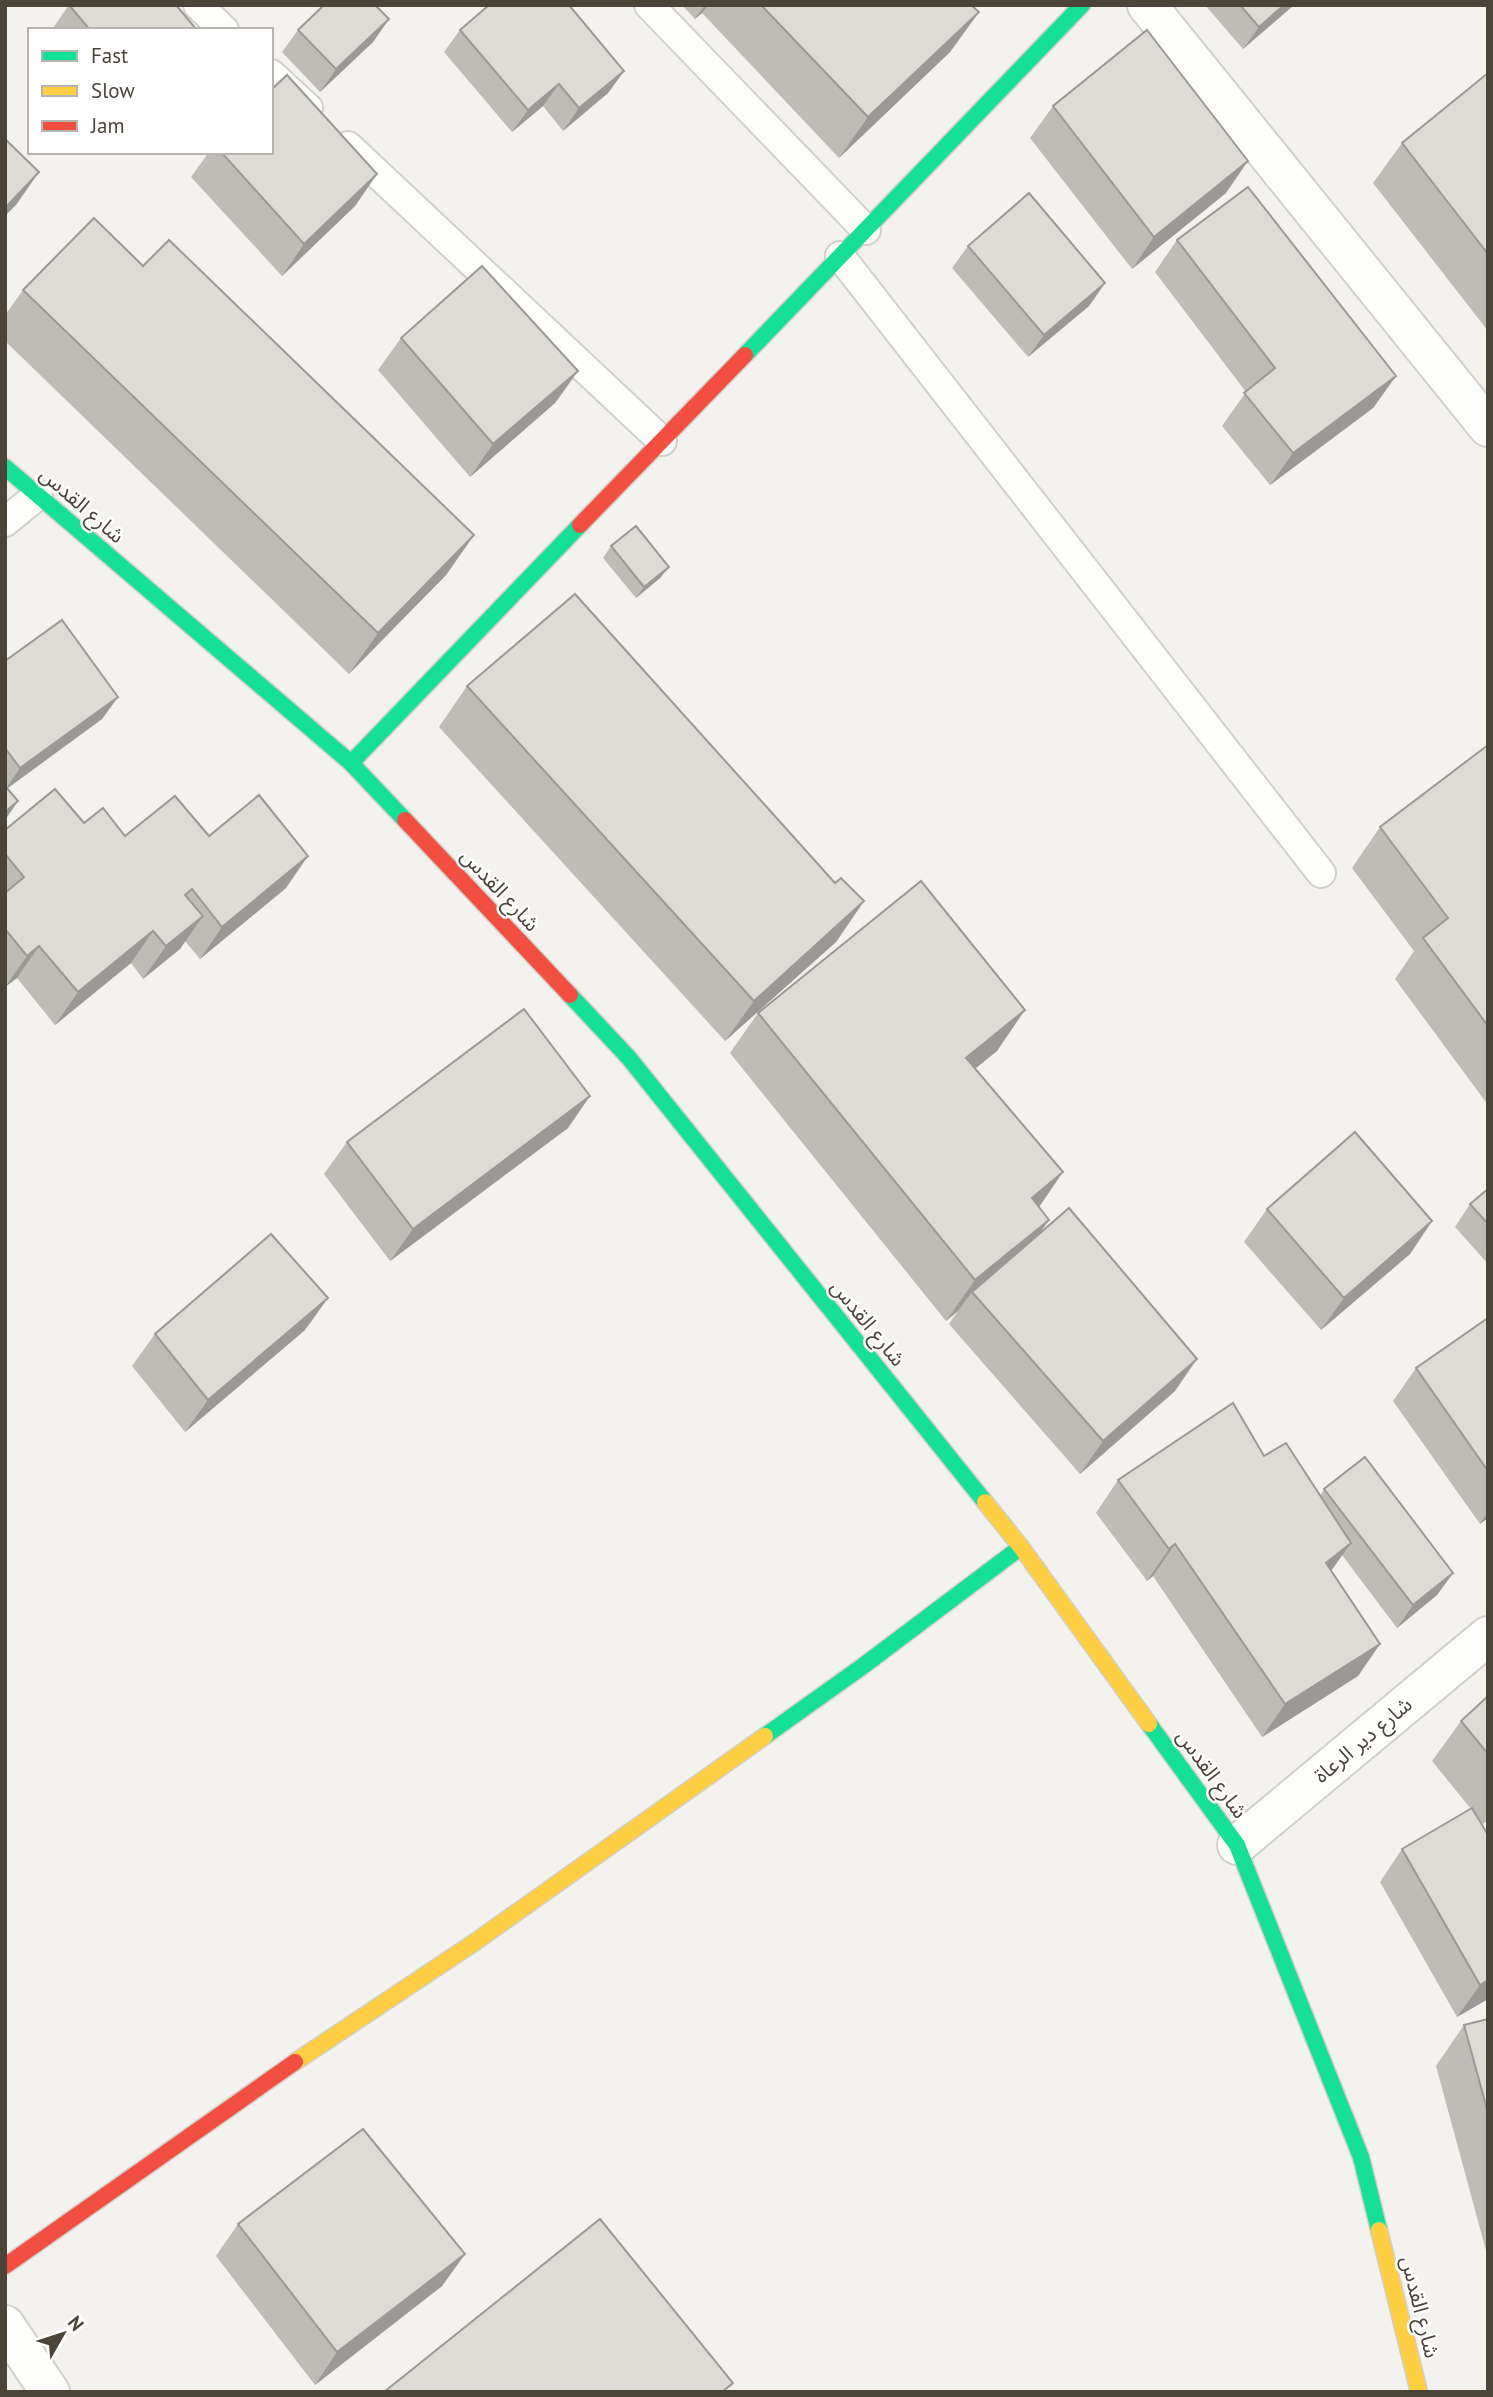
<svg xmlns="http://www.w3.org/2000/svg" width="1493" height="2397" viewBox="0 0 1493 2397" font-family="'PT Sans','Noto Sans Arabic',sans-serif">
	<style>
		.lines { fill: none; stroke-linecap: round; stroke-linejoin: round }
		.lane-casing { stroke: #d2d0cb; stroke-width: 32 }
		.street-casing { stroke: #d2d0cb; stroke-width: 42 }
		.fast-casing { stroke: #d3cfc5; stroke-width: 19 }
		.slow-casing { stroke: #d3cfc5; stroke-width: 19 }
		.jam-casing { stroke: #d3cfc5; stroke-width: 19 }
		.lane { stroke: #fdfdfc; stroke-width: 28 }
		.street { stroke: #fdfdfc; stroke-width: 38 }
		.fast { stroke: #16e098; stroke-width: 16 }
		.slow { stroke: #ffcf43; stroke-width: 16 }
		.jam { stroke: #f24e42; stroke-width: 16 }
		.wall { fill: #bfbcb8 }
		.shaded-wall { fill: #9b9996 }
		.building { fill: #dedbd6; stroke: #9b9996; stroke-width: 2 }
		.labels { text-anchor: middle; stroke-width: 5; stroke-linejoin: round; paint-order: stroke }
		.street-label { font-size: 21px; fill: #4b4439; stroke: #fff }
	</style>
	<rect width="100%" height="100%" fill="#f4f2ee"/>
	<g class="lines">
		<defs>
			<g id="lane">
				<polyline points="198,5 224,30"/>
				<polyline points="649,5 866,230"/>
				<polyline points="271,74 308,108"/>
				<polyline points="348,146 662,441"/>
				<polyline points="840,256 1321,873"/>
				<polyline points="5,522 38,495"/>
			</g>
			<g id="street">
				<polyline points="1147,5 1488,427"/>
				<polyline points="1237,1845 1488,1636"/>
				<polyline points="5,2325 50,2392"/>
			</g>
			<g id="fast">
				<polyline points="745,355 1082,5"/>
				<polyline points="5,467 351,763 405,820"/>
				<polyline points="351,763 580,525"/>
				<polyline points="570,995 629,1058 985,1502"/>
				<polyline points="1149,1724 1237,1845 1361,2157 1379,2230"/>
				<polyline points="765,1736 863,1666 1021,1547"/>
			</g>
			<g id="slow">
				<polyline points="985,1502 1021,1547 1149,1724"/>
				<polyline points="295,2062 475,1942 765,1736"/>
				<polyline points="1379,2230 1419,2392"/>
			</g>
			<g id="jam">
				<polyline points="580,525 745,355"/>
				<polyline points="405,820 570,995"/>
				<polyline points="5,2266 295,2062"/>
			</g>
		</defs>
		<!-- lane casing -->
		<use href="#lane" class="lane-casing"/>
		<!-- street casing -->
		<use href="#street" class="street-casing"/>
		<!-- fast casing -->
		<use href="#fast" class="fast-casing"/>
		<!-- slow casing -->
		<use href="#slow" class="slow-casing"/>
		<!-- jam casing -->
		<use href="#jam" class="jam-casing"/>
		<!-- lane -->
		<use href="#lane" class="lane"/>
		<!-- street -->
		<use href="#street" class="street"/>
		<!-- fast -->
		<use href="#fast" class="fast"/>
		<!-- slow -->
		<use href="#slow" class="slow"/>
		<!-- jam -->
		<use href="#jam" class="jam"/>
	</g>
	<!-- wall -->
	<g class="wall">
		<polygon points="69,5 197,30 55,30 53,28"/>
		<polygon points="682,5 971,5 979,12 950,52 839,158 702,13 695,19"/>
		<polygon points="1205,5 1294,5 1243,49"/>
		<polygon points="389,19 373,42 320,92 282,52 298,30"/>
		<polygon points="460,30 624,71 608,93 563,131 543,106 512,132 444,52"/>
		<polygon points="1488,73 1488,331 1373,183 1402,143"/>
		<polygon points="1053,106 1226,193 1132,269 1030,138"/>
		<polygon points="209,152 271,152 377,174 355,206 282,276 191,177"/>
		<polygon points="1177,240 1396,376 1373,408 1270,485 1222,426 1246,392 1155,272"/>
		<polygon points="968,246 1105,283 1089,306 1028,357 952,268"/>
		<polygon points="143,266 474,535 446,575 349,674 5,341 5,315 23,290"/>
		<polygon points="401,338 578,371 555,403 470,477 378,370"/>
		<polygon points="611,546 669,567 660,578 636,598 603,558"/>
		<polygon points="5,661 118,697 102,719 8,788 18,801 5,820"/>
		<polygon points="467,686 835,883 864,901 836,942 725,1041 439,727"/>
		<polygon points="1488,745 1488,1105 1395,979 1414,951 1352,868 1380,827"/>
		<polygon points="84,823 125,836 209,836 286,888 200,959 185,941 180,949 143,979 131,963 55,1025 17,978 5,987 5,830"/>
		<polygon points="758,1013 997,1051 975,1068 1039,1207 1041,1232 1175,1391 1080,1474 949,1324 958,1311 946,1321 730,1053"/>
		<polygon points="568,1128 390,1261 324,1174 347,1142"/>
		<polygon points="1488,1189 1488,1264 1455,1227 1470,1204"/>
		<polygon points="1267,1209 1432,1221 1410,1254 1321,1330 1244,1242"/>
		<polygon points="1488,1318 1488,1518 1480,1524 1393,1401 1416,1368"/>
		<polygon points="305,1330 185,1432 132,1366 155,1334"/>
		<polygon points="1264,1456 1320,1496 1324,1489 1453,1573 1437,1595 1397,1628 1342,1555 1331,1571 1380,1644 1358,1676 1262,1737 1153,1576 1147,1581 1096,1513 1118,1480"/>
		<polygon points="1488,1696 1488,1820 1483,1824 1478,1818 1488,1999 1457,2017 1380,1882 1402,1849 1471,1809 1432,1761 1461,1721"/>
		<polygon points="1488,2019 1488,2258 1436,2066 1464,2025"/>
		<polygon points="238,2224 465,2254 442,2286 315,2385 216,2256"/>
	</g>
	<!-- shaded-wall -->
	<g class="shaded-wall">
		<polygon points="705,5 708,5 702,13 695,19"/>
		<polygon points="1284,5 1294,5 1243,49 1259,27"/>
		<polygon points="979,12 950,52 839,158 868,117"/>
		<polygon points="389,19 373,42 320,92 336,69"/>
		<polygon points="624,71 608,93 563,131 579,108"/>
		<polygon points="559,84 543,106 512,132 528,110"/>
		<polygon points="1248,161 1226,193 1132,269 1154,237"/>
		<polygon points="39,172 16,205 5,216 5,208"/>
		<polygon points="377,174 355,206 282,276 304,244"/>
		<polygon points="1105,283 1089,306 1028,357 1044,335"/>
		<polygon points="578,371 555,403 470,477 493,444"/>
		<polygon points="1396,376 1373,408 1270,485 1293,453"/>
		<polygon points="474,535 446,575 349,674 378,633"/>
		<polygon points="669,567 660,578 636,598 644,587"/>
		<polygon points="118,697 102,719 5,790 20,768"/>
		<polygon points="18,801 5,820 5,812"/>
		<polygon points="308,856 286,888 200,959 222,927"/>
		<polygon points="864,901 836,942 725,1041 754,1001"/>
		<polygon points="203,916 180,949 143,979 166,946"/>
		<polygon points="153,931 131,963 55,1025 78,992"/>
		<polygon points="39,946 17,978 5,987 27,956"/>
		<polygon points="1025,1010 997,1051 938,1099 966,1058"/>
		<polygon points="590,1096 568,1128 390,1261 413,1229"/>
		<polygon points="1063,1172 1035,1213 1032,1198"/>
		<polygon points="1049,1220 1021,1260 972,1292 958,1311 946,1321 975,1280"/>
		<polygon points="1432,1221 1410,1254 1321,1330 1344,1298"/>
		<polygon points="328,1298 305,1330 185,1432 208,1400"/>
		<polygon points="1197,1359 1175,1391 1080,1474 1103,1441"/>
		<polygon points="1488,1512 1488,1518 1480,1524"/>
		<polygon points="1351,1543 1328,1575 1326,1563"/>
		<polygon points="1175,1544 1153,1576 1147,1581 1169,1549"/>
		<polygon points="1453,1573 1437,1595 1397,1628 1413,1605"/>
		<polygon points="1380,1644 1358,1676 1262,1737 1285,1704"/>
		<polygon points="1488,1980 1488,1999 1457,2017 1480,1985"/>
		<polygon points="465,2254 442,2286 315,2385 337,2352"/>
	</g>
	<!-- building -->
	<g class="building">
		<polygon points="69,5 176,5 197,30 90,30"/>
		<polygon points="324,5 375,5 389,19 336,69 298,30"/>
		<polygon points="489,5 569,5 624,71 579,108 559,84 528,110 460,30"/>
		<polygon points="761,5 971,5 979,12 868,117"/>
		<polygon points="1240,5 1284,5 1259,27"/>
		<polygon points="1147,30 1248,161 1154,237 1053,106"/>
		<polygon points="1488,73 1488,254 1402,143"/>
		<polygon points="287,75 377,174 304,244 221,152 271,152 271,90"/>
		<polygon points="5,139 39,172 5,208"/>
		<polygon points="1248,187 1396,376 1293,453 1244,393 1275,368 1177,240"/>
		<polygon points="1029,193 1105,283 1044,335 968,246"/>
		<polygon points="94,218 143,266 169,240 474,535 378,633 23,290"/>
		<polygon points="482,266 578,371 493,444 401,338"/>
		<polygon points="636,526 669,567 644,587 611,546"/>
		<polygon points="575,594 835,883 841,878 864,901 754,1001 467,686"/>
		<polygon points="62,620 118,697 20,768 5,748 5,661"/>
		<polygon points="1488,745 1488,1026 1423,938 1448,918 1380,827"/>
		<polygon points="5,786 18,801 5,812"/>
		<polygon points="55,789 84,823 103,808 125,836 175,796 209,836 259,795 308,856 222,927 192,889 185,895 203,916 166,946 153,931 78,992 39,946 27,956 5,929 5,893 24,877 5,854 5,830"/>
		<polygon points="921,881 1025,1010 966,1058 1063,1172 1032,1198 1049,1220 975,1280 758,1013"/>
		<polygon points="524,1009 590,1096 413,1229 347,1142"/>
		<polygon points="1355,1132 1432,1221 1344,1298 1267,1209"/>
		<polygon points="1488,1189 1488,1224 1470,1204"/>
		<polygon points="1069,1208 1197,1359 1103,1441 972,1292"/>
		<polygon points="271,1234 328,1298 208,1400 155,1334"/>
		<polygon points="1488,1318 1488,1471 1416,1368"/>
		<polygon points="1233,1403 1264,1456 1286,1443 1351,1543 1326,1563 1380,1644 1285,1704 1175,1544 1169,1549 1118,1480"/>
		<polygon points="1365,1457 1453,1573 1413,1605 1324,1489"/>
		<polygon points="1488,1696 1488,1754 1461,1721"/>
		<polygon points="1472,1808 1488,1835 1488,1980 1480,1985 1402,1849"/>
		<polygon points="1488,2019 1488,2113 1464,2025"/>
		<polygon points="363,2129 465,2254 337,2352 238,2224"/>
		<polygon points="600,2219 733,2383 722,2392 384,2392"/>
	</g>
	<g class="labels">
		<!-- street labels -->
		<g class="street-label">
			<text transform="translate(82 505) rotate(41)" y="7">شارع القدس</text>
			<text transform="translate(500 890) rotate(47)" y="7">شارع القدس</text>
			<text transform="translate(868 1323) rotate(51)" y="7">شارع القدس</text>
			<text transform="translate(1363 1740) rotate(-40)" y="7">شارع دير الرعاة</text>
			<text transform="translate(1212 1774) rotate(54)" y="7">شارع القدس</text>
			<text transform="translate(1420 2307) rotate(76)" y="7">شارع القدس</text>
		</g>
	</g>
	<!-- border -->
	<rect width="1493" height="2397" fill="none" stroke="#4b4439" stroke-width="14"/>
	<!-- legend -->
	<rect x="28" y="28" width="245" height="126" fill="#ffffff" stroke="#b7b4b0" stroke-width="2"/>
	<rect x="42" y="51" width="35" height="10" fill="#16e098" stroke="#b7b4b0" stroke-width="2"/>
	<text x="91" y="63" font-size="21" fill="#4b4439">Fast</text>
	<rect x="42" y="86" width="35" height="10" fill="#ffcf43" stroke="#b7b4b0" stroke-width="2"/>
	<text x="91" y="98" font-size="21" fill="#4b4439">Slow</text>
	<rect x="42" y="121" width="35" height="10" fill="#f24e42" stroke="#b7b4b0" stroke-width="2"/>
	<text x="91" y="133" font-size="21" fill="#4b4439">Jam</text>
	<!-- north arrow -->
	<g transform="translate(63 2334) rotate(51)" stroke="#ffffff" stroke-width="5" paint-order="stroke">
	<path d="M0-5L12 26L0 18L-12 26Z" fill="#4b4439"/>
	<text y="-10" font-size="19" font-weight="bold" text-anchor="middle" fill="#4b4439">N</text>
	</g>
</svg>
